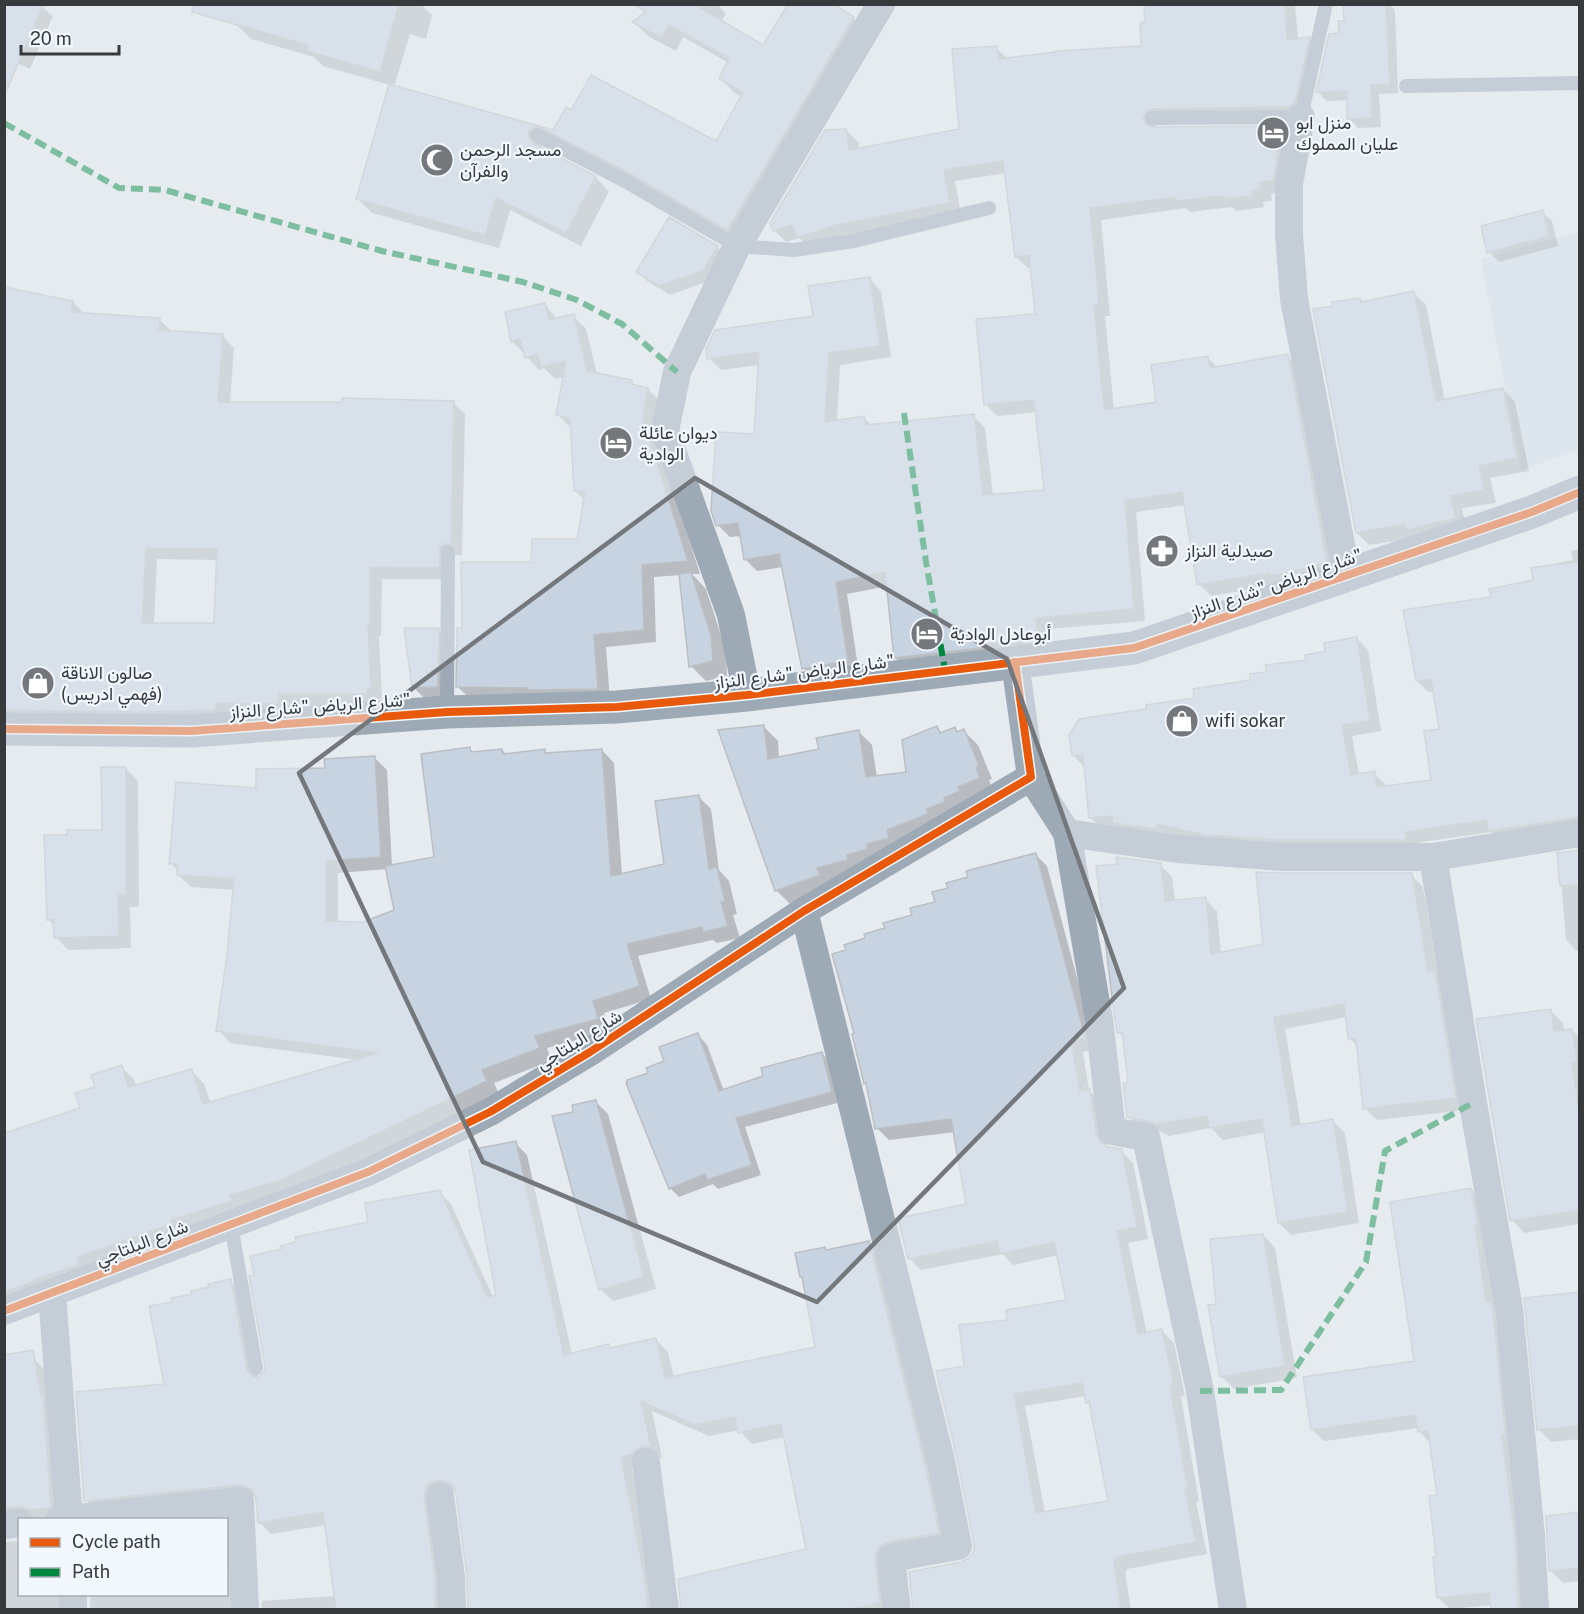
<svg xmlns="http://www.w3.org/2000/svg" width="1584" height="1614" viewBox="0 0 1584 1614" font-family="'Public Sans',Vazirmatn,sans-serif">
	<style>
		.built { fill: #d3dfe8 }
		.shadow { fill: #0003; fill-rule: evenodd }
		.building { fill: #c7d3e0; stroke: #bbbfc2; stroke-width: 1.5; fill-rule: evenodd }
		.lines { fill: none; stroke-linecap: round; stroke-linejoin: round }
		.service { stroke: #9daab5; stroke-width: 14 }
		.minor { stroke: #9daab5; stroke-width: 28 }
		.tertiary { stroke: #9daab5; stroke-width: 33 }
		.quiet { stroke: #00873e; stroke-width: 6; stroke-dasharray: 12 6; stroke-linecap: butt }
		.cycleway-casing { stroke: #f2f8fd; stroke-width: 11 }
		.cycleway { stroke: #e8590c; stroke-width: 8 }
		.marked { fill: none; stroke: #74787c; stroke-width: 4.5; stroke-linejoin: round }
		.labels { text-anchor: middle; stroke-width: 4.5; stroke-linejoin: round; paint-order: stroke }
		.poi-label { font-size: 18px; fill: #363a3d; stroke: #f2f8fd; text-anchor: start }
		.street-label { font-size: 18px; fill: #363a3d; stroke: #f2f8fd }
	</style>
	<rect width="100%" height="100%" fill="#e6ebf0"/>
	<!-- built -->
	<polygon class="built" points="1579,232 1579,450 1521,470 1481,259"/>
	<!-- shadow -->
	<g class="shadow">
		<polygon points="38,4 53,16 30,69 4,58"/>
		<polygon points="241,4 421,4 432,15 426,39 410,34 394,87 553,132 717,143 742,97 735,93 721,79 729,63 683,37 676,51 648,36 634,22 658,4 717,4 726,14 721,22 763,47 853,18 867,32 742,243 542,145 542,149 595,177 609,191 581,246 510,210 499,248 372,213 358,199 390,85 323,66 314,57 251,39 236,24"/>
		<polygon points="1145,4 1295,4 1298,40 1309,38 1321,50 1307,113 1159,122 1155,128 1282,128 1294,139 1284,192 1271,194 1272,201 1263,202 1264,207 1236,211 1232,207 1190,212 1186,208 1101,220 1110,316 1105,316 1114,410 1158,404 1208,358 1218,368 1287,356 1299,368 1338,574 1211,596 1199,584 1186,505 1136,512 1145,621 1047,629 1049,650 907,669 895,658 888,586 847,594 859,673 815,680 804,668 783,567 757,571 745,559 742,536 730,537 718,525 755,435 759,365 721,370 709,358 814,318 869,279 881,291 891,357 840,365 837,422 864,418 872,426 973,416 985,428 993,496 1045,491 1037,412 997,416 985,404 1036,316 1031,268 1028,268 1016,257 1006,173 955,181 961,215 810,249 799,238 786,242 774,230 846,130 858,142 859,150 961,131 996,48 1008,59 1142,47 1146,24"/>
		<polygon points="1345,4 1389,4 1395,10 1398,93 1379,94 1381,127 1358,128 1349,118 1348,100 1327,101 1317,91 1345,23"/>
		<polygon points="1542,212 1552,221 1558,246 1499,262 1489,252"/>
		<polygon points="717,247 727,257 712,280 670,295 647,281 638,271"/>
		<path d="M4,289L73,302L85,314L159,319L171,331L222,336L234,348L230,403L453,402L465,414L462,555H456L451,560L450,579H382L381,636H379L382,699H379V705H290V716L4,722ZM157,559L218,560L215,624L154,625Z"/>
		<polygon points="1414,293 1426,305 1445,401 1503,389 1515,402 1529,471 1490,478 1496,503 1462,508 1467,530 1369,545 1357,533 1335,307 1359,299 1363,303"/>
		<polygon points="544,304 558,320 573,316 586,329 597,374 631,381 637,387 648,389 660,402 655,432 700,574 692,574 706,589 726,651 727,676 706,681 691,666 681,575 654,577 656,642 606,647 610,701 470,699 458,687 463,629 533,563 579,540 585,500 575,491 571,428 558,415 565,377 555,379 544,368 539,370 512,341"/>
		<polygon points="1580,549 1580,829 1500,842 1491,832 1415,843 1294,851 1101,828 1090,817 1084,767 1073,755 1148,710 1196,700 1252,681 1268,674 1307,661 1357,639 1368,650 1381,731 1352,736 1359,775 1374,773 1385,784 1386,787 1432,781 1441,730 1435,691 1428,692 1417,681 1493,598 1535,581 1557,566 1557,563 1573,560 1571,551"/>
		<polygon points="438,629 448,639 447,697 423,697 413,687"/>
		<polygon points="764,727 778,741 779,758 820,750 858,731 872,745 877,777 907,773 937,728 942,733 954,729 958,733 964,731 978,745 992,779 989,780 993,791 790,904 776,890"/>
		<path d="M470,749L474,753L502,750L507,755L544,751L548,754L602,750L614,763L622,875L665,865L698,796L711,809L719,870L729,881L737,914L733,915L740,938L717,943L713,940L638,956L651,999L604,1013L609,1032L547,1048L551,1061L494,1083L499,1094L292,1193L4,1312V1142L82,1109L97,1088L121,1067L134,1079L136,1087L192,1071L204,1084L211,1104L358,1060L230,1043L218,1030L235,890L191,887L178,875V871L171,863L257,790L374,757L387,770L392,866L436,858ZM387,869L396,911L363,923H338V873Z"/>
		<polygon points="126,769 138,781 139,907 130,907 131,948 68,950 56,937 55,926 48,919 68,836 103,831"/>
		<polygon points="1580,851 1580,951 1577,951 1566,940 1559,855"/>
		<path d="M1035,854L1047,866L1095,1045L1096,1049L1083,1052L1089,1091L1102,1102L1108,1148L1121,1151L1133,1163L1148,1239L1128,1243L1147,1334L1162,1331L1174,1343L1185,1396L1181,1397L1199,1501L1196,1502L1207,1554L1127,1569V1571L1125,1572L1131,1610H917L962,1563L970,1559L975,1551L965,1368L1009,1321L1068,1301L1059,1255L1013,1265L1003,1254L921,1270L909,1258L968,1206L955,1132L889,1140L877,1128L855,1034L848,951L937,903L949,889ZM1086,1396L1088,1402L1091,1406L1110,1502L1045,1513L1025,1406Z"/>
		<polygon points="1160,865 1172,877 1175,901 1205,899 1217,911 1221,953 1264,945 1411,875 1423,887 1438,975 1446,983 1467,1110 1377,1120 1365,1108 1358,1047 1349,1038 1347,1017 1285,1029 1301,1126 1333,1121 1345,1133 1359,1223 1291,1235 1279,1223 1265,1132 1223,1140 1211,1128 1169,1136 1162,1132 1141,1128 1128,1116 1130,1083 1124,1037 1118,1032"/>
		<polygon points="1550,1010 1563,1023 1564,1032 1572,1030 1580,1038 1580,1224 1524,1233 1512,1220"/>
		<polygon points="698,1035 707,1045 724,1091 822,1053 831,1063 841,1102 745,1127 761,1175 718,1189 713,1184 679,1197 670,1188 650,1073"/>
		<polygon points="596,1102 608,1114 656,1289 613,1301 600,1289 575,1113"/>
		<polygon points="515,1143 527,1155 572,1354 609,1346 611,1349 656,1340 668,1352 674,1378 817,1348 804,1279 801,1277 825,1248 827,1251 869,1243 881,1255 950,1544 900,1553 890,1610 683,1610 808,1550 785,1437 752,1444 739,1430 709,1436 652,1411 662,1458 656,1457 644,1466 632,1468 658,1610 470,1610 469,1575 457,1492 451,1491 446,1610 262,1610 262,1601 335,1596 326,1525 271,1534 259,1522 257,1497 252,1496 98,1512 86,1500 165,1385 174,1303 231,1281 243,1293 258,1377 262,1377 266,1367 256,1276 283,1251 369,1223 439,1192 451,1204 493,1297 498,1296"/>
		<polygon points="1471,1189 1482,1201 1530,1610 1492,1610 1492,1605 1450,1609 1439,1598 1439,1497 1431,1444 1419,1431 1419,1428 1324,1441 1313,1430 1415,1362"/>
		<polygon points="1263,1235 1275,1248 1297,1378 1234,1389 1221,1376 1218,1305"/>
		<polygon points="1580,1293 1580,1439 1551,1442 1539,1430"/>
		<polygon points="33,1358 45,1370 61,1520 20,1520 4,1526 4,1363"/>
		<polygon points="1580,1514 1580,1581 1563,1583 1551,1571"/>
		<polygon points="226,1524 236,1533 239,1610 90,1610 91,1594 226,1594"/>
		<polygon points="20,1541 20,1594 74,1594 68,1610 4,1610 4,1542"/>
	</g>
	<!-- building -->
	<g class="building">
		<polygon points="4,4 44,4 4,96"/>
		<polygon points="193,4 399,4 380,72 307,51 308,45 192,12"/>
		<polygon points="633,4 694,4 763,45 788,4 834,4 854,17 727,230 627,172 537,126 529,131 528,136 532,143 596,176 566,233 496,198 485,235 356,199 389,84 553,130 566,107 571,110 591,75 716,141 743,92 719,79 729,58 669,25 661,38 632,22 646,12"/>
		<polygon points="1144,4 1285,4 1287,40 1310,37 1295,102 1288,107 1152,109 1147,111 1143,117 1145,123 1152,127 1283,126 1273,181 1260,182 1261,189 1252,190 1253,196 1223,199 1222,196 1176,201 1176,197 1090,208 1099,304 1094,305 1104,410 1156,402 1151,365 1208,356 1210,368 1288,354 1327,562 1309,568 1270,576 1270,573 1197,585 1182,492 1125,501 1134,609 1036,618 1038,639 989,643 990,647 894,658 885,572 836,582 848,661 802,669 779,554 744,560 738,523 716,526 711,511 716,432 754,434 759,352 707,359 706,349 715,330 813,316 808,286 870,277 880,346 829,353 825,422 864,416 866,425 974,414 983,495 1044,490 1034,400 984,405 976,319 1035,314 1029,255 1015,257 1003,161 944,170 950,203 836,225 797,238 792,225 773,231 770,223 825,130 846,129 849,150 959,129 952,49 997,46 998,59 1056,52 1056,51 1141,46 1140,23 1145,22"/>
		<polygon points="1343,4 1386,4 1390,85 1371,85 1372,118 1347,119 1347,91 1316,92 1329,34 1339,33 1338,21 1344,21"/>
		<polygon points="1543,210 1549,236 1487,253 1481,226"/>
		<polygon points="669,217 718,246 703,271 659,286 636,272"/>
		<path d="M4,287L73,301L71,312L160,318L159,330L223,334L218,402H342V398L454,401L451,544H444L440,548L439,568L370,567V624L368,625L371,688H367V694H279L278,704L216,703V710L138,712L4,710ZM146,548L217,549L214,623H142Z"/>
		<polygon points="1414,291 1436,401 1503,388 1517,458 1479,466 1484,490 1450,496 1456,518 1406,530 1404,524 1356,533 1313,309 1333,306 1332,302 1360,298 1361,302"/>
		<polygon points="545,303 549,320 574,314 587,371 632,380 631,384 648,388 643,418 688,561 642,565 644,630 594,635 598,689 528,690 528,688 456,687 457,628 462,628 461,562 531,562 532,539 577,539 585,492 574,491 570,418 556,415 566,361 541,367 538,354 525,358 520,339 511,342 505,312"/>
		<polygon points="1580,561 1580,817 1488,831 1486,820 1405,832 1407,840 1282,840 1206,835 1156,824 1157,829 1113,823 1112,816 1089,818 1083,755 1072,756 1069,735 1079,719 1146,709 1146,705 1194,698 1193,689 1250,680 1250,674 1266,672 1265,665 1306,660 1305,655 1325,651 1324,643 1357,637 1370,721 1342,725 1351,775 1375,771 1377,787 1431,780 1424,731 1439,729 1431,679 1416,681 1403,610 1491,597 1489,589 1533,580 1531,568"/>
		<polygon points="691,572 711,635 713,661 689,667 679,574"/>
		<polygon points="404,628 439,628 438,687 412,688"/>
		<polygon points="764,725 768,759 819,749 816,738 859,730 866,777 906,772 902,740 937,726 940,733 955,727 957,732 964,729 979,765 976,767 980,778 958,787 960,791 944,798 945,802 927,809 928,814 887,830 889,838 867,844 868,849 847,855 848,860 817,868 820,875 775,891 718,730"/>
		<polygon points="470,747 471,752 502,749 503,754 545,749 545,753 602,749 611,876 664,864 655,801 699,795 709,869 717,867 725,902 721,902 728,926 703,932 702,927 627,944 640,986 593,1001 598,1019 535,1036 540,1048 482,1070 487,1081 279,1181 230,1195 232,1201 171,1220 172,1224 77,1257 79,1265 35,1279 35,1281 4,1292 4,1133 80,1108 75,1093 95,1087 91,1075 122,1065 128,1087 192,1069 203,1104 378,1053 216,1031 227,955 234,879 177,875 177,864 169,864 176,782 256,788 256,769 325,768 324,759 375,756 381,857 326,861 326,921 363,922 394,910 385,866 434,857 421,754"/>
		<polygon points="101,767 126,767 126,895 118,895 119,936 54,938 53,919 47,920 44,835 67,835 67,830 102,830"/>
		<polygon points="1580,850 1580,885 1560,886 1557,853"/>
		<path d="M1036,853L1084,1032V1038L1071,1040L1080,1091L1090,1089L1096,1133L1100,1142L1108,1147L1122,1149L1137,1227L1117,1231L1138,1334L1162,1329L1174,1385L1170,1386L1188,1490H1185L1196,1542L1116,1557V1560H1114L1121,1610H913L909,1572L961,1562L969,1558L974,1551V1543L957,1458L936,1371L964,1366L959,1325L1007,1320L1006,1310L1066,1300L1054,1242L1000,1254L997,1241L908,1259L898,1218L966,1204L951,1119L875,1129L866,1083L864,1084L852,1034L854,1033L832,954L846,950L844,945L865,938L864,934L885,928L883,923L912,915L910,908L935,902L932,892L948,888L946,883L968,877L966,871ZM1082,1383L1086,1403L1089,1402L1108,1501L1036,1513L1014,1394Z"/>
		<polygon points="1116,857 1161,863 1165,901 1206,897 1211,954 1263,944 1256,872 1281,873 1412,873 1428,971 1435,970 1456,1098 1363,1109 1356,1038 1348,1039 1344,1004 1274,1017 1292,1126 1333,1119 1348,1212 1278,1223 1262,1119 1209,1128 1207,1116 1156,1124 1149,1121 1127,1117 1123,1083 1128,1082 1122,1032 1117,1033 1112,997 1096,866 1117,864"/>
		<polygon points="1551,1009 1554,1031 1572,1029 1577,1061 1572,1062 1580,1117 1580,1210 1510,1221 1476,1019"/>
		<polygon points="698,1033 719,1091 763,1076 761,1068 822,1052 832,1092 736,1118 752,1165 707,1180 705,1174 669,1189 626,1083 627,1083 627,1080 648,1073 646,1068 664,1061 659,1047"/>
		<polygon points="596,1100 644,1277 599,1290 552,1116 573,1112 572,1105"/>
		<polygon points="516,1141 564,1355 609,1344 610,1348 656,1338 665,1378 815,1347 802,1277 800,1277 795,1253 825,1247 826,1250 869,1241 925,1465 939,1533 888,1542 880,1546 876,1552 875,1560 880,1603 844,1610 681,1610 678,1579 806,1549 781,1424 738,1433 735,1417 695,1425 641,1401 651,1447 643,1446 637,1449 632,1454 621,1457 644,1574 648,1610 468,1610 467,1575 456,1494 453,1485 446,1481 437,1480 429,1483 425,1490 424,1498 435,1578 435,1610 336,1610 323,1512 258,1523 256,1500 253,1491 246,1486 238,1485 84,1501 76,1392 164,1384 149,1306 172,1302 171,1298 192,1294 191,1291 209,1287 208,1284 231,1279 247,1370 252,1376 258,1377 264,1372 265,1366 249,1276 254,1275 250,1256 281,1249 280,1246 296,1242 295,1237 368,1222 365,1203 440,1190 487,1297 496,1295 469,1150"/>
		<polygon points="1471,1188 1478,1226 1475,1226 1486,1302 1491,1301 1493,1311 1505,1434 1502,1435 1515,1537 1518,1610 1491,1610 1489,1593 1437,1598 1433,1557 1436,1557 1429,1496 1437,1495 1428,1431 1418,1432 1415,1415 1311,1430 1303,1377 1414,1361 1390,1202"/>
		<polygon points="1263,1234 1285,1366 1220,1377 1208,1305 1216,1304 1210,1239"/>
		<polygon points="1580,1292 1580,1426 1537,1430 1524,1298"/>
		<polygon points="33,1350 41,1395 43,1395 51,1506 48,1508 30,1510 19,1507 4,1508 4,1355"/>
		<polygon points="1580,1512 1580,1568 1549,1571 1546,1516"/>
	</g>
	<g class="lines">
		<!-- service -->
		<g class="service">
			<polyline points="1406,86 1580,83"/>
			<polyline points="1152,118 1301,117 1326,4"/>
			<polyline points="537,135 623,180 737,246 794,250 854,241 989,208"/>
			<polyline points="447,712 448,552"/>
			<polyline points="231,1225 256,1368"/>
		</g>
		<!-- minor -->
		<g class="minor">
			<polyline points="1301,117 1289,184 1289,235 1294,299 1347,576"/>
			<polyline points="747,695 731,615 665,431 677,372 737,246 881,4"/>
			<polyline points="1031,777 1067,833 1178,849 1281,857 1433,857 1580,833"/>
			<polyline points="1067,833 1099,1020 1112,1131 1146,1137 1200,1391 1233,1610"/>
			<polyline points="1433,857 1473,1103 1509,1309 1531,1536 1535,1610"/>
			<polyline points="804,911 941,1461 958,1546 891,1558 897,1610"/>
			<polyline points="52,1293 69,1520"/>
			<polyline points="4,1311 368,1172 490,1112 590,1052 804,911 1031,777 1015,662"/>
			<polyline points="646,1462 665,1610"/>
			<polyline points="440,1496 451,1577 452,1610"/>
			<polyline points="59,1520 240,1501 245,1610"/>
			<polyline points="4,1525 20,1523"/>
			<polyline points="73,1594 73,1610"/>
		</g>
		<!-- tertiary -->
		<polyline class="tertiary" points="4,729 191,731 447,712 617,707 747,695 1134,648 1532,512 1580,492"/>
		<!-- quiet -->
		<g class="quiet">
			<polyline points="4,123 119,188 165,190 382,251 523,282 577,300 622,324 677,372"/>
			<polyline points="904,413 926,562 945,670"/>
			<polyline points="1200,1391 1281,1390 1366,1262 1385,1151 1473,1103"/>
		</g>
		<defs>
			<g id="cycleway">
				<polyline points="4,729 191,731 447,712 617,707 747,695 1134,648 1532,512 1580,492"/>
				<polyline points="4,1311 368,1172 490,1112 590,1052 804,911 1031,777 1015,662"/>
			</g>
		</defs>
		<!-- cycleway casing -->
		<use href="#cycleway" class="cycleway-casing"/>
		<!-- cycleway -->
		<use href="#cycleway" class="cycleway"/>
	</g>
	<!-- marked area -->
	<path d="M0 0H1584V1614H0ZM695,478L1007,659L1124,988L817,1302L483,1162L299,773Z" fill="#e6ebf0" fill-opacity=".55" fill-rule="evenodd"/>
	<path class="marked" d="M695,478L1007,659L1124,988L817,1302L483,1162L299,773Z"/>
	<!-- icons -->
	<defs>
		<symbol id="hotel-disc" viewBox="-11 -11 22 22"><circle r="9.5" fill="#74787c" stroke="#f2f8fd"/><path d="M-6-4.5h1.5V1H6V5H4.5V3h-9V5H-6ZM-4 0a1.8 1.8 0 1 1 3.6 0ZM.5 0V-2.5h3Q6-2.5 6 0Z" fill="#fff"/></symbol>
		<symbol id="mosque-disc" viewBox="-11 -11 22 22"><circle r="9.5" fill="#74787c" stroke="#f2f8fd"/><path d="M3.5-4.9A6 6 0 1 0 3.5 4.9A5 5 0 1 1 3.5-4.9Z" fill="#fff"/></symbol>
		<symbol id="pharmacy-disc" viewBox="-11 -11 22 22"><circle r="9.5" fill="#74787c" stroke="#f2f8fd"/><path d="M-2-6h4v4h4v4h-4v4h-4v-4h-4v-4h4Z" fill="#fff"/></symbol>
		<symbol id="shop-disc" viewBox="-11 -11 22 22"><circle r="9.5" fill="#74787c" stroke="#f2f8fd"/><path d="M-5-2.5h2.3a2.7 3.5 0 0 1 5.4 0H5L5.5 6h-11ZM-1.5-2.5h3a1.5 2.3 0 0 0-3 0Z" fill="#fff"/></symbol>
	</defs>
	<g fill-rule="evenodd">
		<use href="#hotel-disc" x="1254" y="114" width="38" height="38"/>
		<use href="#mosque-disc" x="418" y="141" width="38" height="38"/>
		<use href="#hotel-disc" x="597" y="424" width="38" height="38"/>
		<use href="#pharmacy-disc" x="1143" y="532" width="38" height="38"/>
		<use href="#hotel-disc" x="908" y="615" width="38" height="38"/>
		<use href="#shop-disc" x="19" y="664" width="38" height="38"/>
		<use href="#shop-disc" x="1163" y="702" width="38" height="38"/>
	</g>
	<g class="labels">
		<!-- poi labels -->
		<g class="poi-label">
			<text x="1296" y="129">منزل ابو<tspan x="1296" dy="21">عليان المملوك</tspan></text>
			<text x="460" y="156">مسجد الرحمن<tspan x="460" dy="21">والفرآن</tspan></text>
			<text x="639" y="439">ديوان عائلة<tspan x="639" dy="21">الوادية</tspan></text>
			<text x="1185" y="557">صيدلية النزاز</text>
			<text x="950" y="640">أبوعادل الوادية</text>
			<text x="61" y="679">صالون الاناقة<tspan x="61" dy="21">(فهمي ادريس)</tspan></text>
			<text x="1205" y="727">wifi sokar</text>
		</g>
		<!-- street labels -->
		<g class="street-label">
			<text transform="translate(1276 584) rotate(-19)" y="6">شارع الرياض "شارع النزاز"</text>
			<text transform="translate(804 672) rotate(-7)" y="6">شارع الرياض "شارع النزاز"</text>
			<text transform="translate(320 706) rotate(-4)" y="6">شارع الرياض "شارع النزاز"</text>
			<text transform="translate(579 1040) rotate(-32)" y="6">شارع البلتاجي</text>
			<text transform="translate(142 1243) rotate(-21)" y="6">شارع البلتاجي</text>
		</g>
	</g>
	<!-- border -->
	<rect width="1584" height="1614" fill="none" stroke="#363a3d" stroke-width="12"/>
	<!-- legend -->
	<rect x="18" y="1518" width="210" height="78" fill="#f2f8fd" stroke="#a7acb0" stroke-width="1.5"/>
	<rect x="30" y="1538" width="30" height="9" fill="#e8590c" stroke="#a7acb0" stroke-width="1.5"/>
	<text x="72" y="1548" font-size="18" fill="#363a3d">Cycle path</text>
	<rect x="30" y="1568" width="30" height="9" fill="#00873e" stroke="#a7acb0" stroke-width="1.5"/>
	<text x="72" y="1578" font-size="18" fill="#363a3d">Path</text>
	<!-- scale -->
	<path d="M21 45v9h98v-9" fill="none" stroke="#363a3d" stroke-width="3"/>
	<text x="30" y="45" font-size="18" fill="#363a3d" stroke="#f2f8fd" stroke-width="4.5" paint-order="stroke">20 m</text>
</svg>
